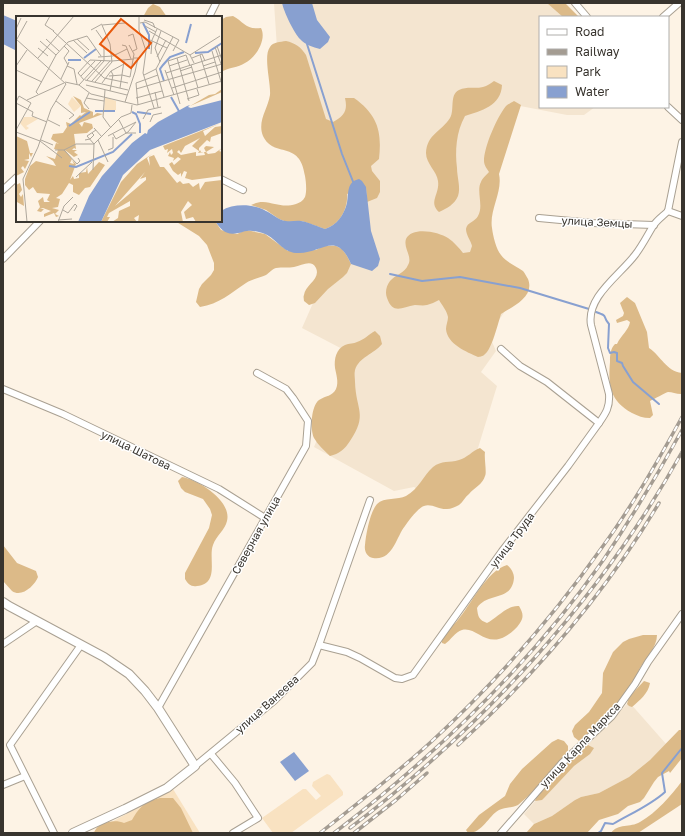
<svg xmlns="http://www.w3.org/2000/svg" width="685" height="836" viewBox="0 0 685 836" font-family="'Golos Text',sans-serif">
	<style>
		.built { fill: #f4e5d0 }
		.green { fill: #f9e2c1 }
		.forest { fill: #dcba88 }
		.water { fill: #88a0d0 }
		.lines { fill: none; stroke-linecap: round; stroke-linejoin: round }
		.stream { stroke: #88a0d0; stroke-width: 2 }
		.street-casing { stroke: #a9a092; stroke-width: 8 }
		.secondary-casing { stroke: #a9a092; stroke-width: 10 }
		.street { stroke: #fff; stroke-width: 6 }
		.secondary { stroke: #fff; stroke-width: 8 }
		.rail-casing { stroke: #a49c92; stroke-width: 3.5 }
		.rail { stroke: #fff; stroke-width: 2; stroke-dasharray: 6; stroke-linecap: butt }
		.labels { text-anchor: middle; stroke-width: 3; stroke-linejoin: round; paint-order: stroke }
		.street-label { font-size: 11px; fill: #38342e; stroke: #fff }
		.inset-river { fill: none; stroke: #88a0d0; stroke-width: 2 }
		.inset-road { fill: none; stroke: #aea79c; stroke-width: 1 }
		.view { fill: #e8590c; fill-opacity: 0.15; stroke: #e8590c; stroke-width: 2 }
		.inset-edge { fill: none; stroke: #38342e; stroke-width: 2 }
	</style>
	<rect width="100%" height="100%" fill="#fdf3e5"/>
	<!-- built -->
	<g class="built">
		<polygon points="274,3 552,3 565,17 540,17 540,107 595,107 584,115 567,115 515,105 485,219 511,302 489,335 496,351 481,372 497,386 474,461 440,504 414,487 394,491 314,447 352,354 302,328 328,269 277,48"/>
		<polygon points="629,702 666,744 650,760 629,777 599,793 581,797 575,800 552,816 534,824 524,814 568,763"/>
	</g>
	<!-- green -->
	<g class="green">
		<polygon points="327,774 330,775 343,792 343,795 291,833 273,833 262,818 303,789 306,789 316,800 321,796 312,786 313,782"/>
		<polygon points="173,789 200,833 91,833"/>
	</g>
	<!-- forest -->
	<g class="forest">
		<polygon points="547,3 565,3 579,17 563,17"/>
		<polygon points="153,4 160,7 167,17 143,17 148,8"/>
		<path d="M233,16C244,22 246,30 261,28C267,39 256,58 245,63C238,68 229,67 221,72V20L226,17Z"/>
		<path d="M286,41C295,43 301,47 306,55L326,119L333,122C344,116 348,111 345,98H354C378,115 382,132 379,159L371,166L372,171L380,181V192L377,198L367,202L366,187L347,194C348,209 340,224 325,229L302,221L287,222L279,219L266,210L251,205C255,203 258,202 263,202C275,203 283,208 296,204C299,203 303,201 305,197C307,191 306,182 305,176C300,139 274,159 263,136C257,121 268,109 270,95C271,83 263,56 270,47C273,42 280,42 286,41Z"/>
		<path d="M494,81L502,85C501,106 481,111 465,116C456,132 455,151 457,168C457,177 461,188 458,196C455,204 446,209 439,212C428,202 440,194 438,181C437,171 426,164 426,153C427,134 441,132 450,118C455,110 449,95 459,90C467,86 475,89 483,87C487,86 491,83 494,81Z"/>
		<path d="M514,101L521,105L499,174C503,192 489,210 492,228C493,236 496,249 501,255C507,263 515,265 523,271C525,273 526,276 528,279C535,297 513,306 501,314C498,323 492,350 484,355C484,356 478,357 478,357C467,352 447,344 446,329C446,325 448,321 448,317C447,311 442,305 439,300C435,302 431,304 427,305C423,306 419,305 415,305C402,307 393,315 387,298C385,293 386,286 390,281C395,275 405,273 408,265C413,257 403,248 406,239C412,226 439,232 448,238C454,242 459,248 463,253L470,252L472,246C471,241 466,235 466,229C467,222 475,222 478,216C484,206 476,191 481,182C482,179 486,175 489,172C487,169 484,165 484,161C484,147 497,117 506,106C508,104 511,103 514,101Z"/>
		<path d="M175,221H215L221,230L237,234L246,230L265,234L288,251L316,250L323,246H336L342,249L347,256L351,264L347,273L343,277L328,289L315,303L309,305L304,301C304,299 303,297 304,295C305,285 321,279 316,268C312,259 302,265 294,267C289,268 282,267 276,268C272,269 269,273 266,275C259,278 252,279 246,283C231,293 219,304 200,307L196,302L199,289L202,284L211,275L214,270V263L207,245L199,236Z"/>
		<path d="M627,297L635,303L647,332L649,348C661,356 666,371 682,373L681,394C676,394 672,392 668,392C665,393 654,399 650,401L653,415L650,418C643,418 638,416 632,413C610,401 608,385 610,362C610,356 610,349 615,344H617C621,335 629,330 630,322L627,320L617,323L616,320L623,316L624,313L620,303Z"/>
		<path d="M375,331L380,336L382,344C374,354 359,357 355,370C354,374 355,378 355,382C356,411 368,414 350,441C345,449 339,454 330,456C324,450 318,445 314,438C310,429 311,406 319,400C325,396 333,396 336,389C339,382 336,374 335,368C334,359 336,349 345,345C349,343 354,344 357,342C364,340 369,334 375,331Z"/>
		<path d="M480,448L485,452C484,459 487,473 485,476C483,484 474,488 469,494C465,497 463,502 459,505C455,507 451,509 447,509C440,510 431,503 424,506C418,508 409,520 405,526C396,537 393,561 373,558C367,557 364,551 365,545C366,534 370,512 377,504C384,497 398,500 406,496C419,489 423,476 433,467C442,460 449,463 459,460C467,458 472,451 480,448Z"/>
		<path d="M182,477C199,480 232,501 227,521C225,530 216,536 213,545C208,558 220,584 197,586C191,587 188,584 185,579V573L209,528L212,515L210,509L203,499L185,492L181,488L178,481Z"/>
		<path d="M3,545L17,563L36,571L38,577C35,585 22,598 12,591C9,588 6,584 3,581Z"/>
		<path d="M507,565C511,568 514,573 514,578C512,602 487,592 477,608C478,617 479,620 487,623C497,618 507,605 519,606C523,613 524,617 520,623C516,629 511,633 506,636C486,648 476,626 462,630C455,632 451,640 445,644L442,643C441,634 452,627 457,621C471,605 486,571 507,565Z"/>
		<path d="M643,635H657C657,647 646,658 640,668C637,673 636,679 633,685C623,702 596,731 579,741L574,737L572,731L575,725L589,712L602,693L603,673L613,652L623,642L629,639Z"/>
		<path d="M644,681L650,683C648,694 640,700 632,707L629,706L627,704L629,697Z"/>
		<polygon points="679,730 682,730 682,758 670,773 669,771 658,777 654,782 644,798 640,802 628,806 618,814 599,820 587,833 526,833 534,824 552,816 575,800 581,797 599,793 629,777 650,760"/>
		<path d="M558,739L564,741L568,746V751L549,778L518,805C512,808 505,807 499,810C488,816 483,833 468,833L466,830L479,815L505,796L510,784L522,769L552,742Z"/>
		<polygon points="588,745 594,748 590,754 574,766 544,798 542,800 535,801 537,796 580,750"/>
		<path d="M682,781V804L638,833H611C618,823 630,828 640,822C657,812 670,797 682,781Z"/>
		<path d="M160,798H173L181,808L193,833H94C97,822 115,819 124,823L132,820C140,806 145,802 160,798Z"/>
	</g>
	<!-- water -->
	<g class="water">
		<path d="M282,3H312L317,20L330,37L328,42L320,49C313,47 305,45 300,39C294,33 284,12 282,3Z"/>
		<polygon points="3,15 17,21 17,51 3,44"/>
		<path d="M359,179L362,181L366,187L371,231L380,259L378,266L372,271L351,264C336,229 321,255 296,253C282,252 277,239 265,234C260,232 252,230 247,231C244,231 241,233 238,233C227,236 221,230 215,221H221V211C234,203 254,204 266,211C273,214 278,220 286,221C291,222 296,220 301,221C309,222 318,227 325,229C337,225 344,215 347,203C349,194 346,182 359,179Z"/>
		<polygon points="294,752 309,771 295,781 280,762"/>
	</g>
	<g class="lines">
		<!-- stream -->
		<g class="stream">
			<polyline points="307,44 342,154 354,184"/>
			<polyline points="390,274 422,281 460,277 520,288 589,309"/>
			<path d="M596,312C610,317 601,315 609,324L608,348L610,353L614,352L617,353V361L622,363L623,366L633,382L659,404"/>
			<path d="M598,833L601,831L605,823L613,824C630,814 651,805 665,792L662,773L682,748"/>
		</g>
		<defs>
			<g id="street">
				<polyline points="575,3 587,17"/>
				<polyline points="209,17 216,3"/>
				<polyline points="663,17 679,3"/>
				<polyline points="668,107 682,120"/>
				<polyline points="221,179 243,190"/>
				<polyline points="3,190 17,177"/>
				<polyline points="668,211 682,142"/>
				<polyline points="668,211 682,216"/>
				<polyline points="539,218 593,223 654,225"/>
				<polyline points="3,259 40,221"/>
				<polyline points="3,389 63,414 219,489 265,518"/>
				<path d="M599,423C606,413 610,407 609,394L591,325C586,297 620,275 635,255C642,246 647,236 653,226C657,220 663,216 668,211"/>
				<polyline points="3,644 37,621"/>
				<polyline points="319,645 347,652 360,658 395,678 402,679 413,675 502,551 568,466 599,423 547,382 520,366 501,349"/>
				<polyline points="158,708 306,446 308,421 293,398 286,389 257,373"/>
				<polyline points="211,754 235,783 258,818 233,833"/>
				<polyline points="195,766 274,701 312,663 319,645 370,500"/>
				<polyline points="3,785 25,776"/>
				<polyline points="54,833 10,745 81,645"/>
				<polyline points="501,833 562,763 612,716 635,684 648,662 682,614"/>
			</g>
			<polyline id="secondary" points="3,602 9,606 104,657 129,674 145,691 158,708 195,766 167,788 125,809 73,833"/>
		</defs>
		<!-- street casing -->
		<use href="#street" class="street-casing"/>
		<!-- secondary casing -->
		<use href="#secondary" class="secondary-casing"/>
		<!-- street -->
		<use href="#street" class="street"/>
		<!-- secondary -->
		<use href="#secondary" class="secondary"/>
		<defs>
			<g id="rail">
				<path d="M458,745C535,675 606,592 659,503"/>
				<path d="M350,828C483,727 600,599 682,452"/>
				<path d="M320,833C358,803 396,774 432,741C496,682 553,617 603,546C633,505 658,461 682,417"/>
				<path d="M334,833C436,755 530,665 604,559C632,517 658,474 682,430"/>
				<polyline points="354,833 396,800 427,773"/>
			</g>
		</defs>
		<!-- rail casing -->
		<use href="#rail" class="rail-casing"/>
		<!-- rail -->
		<use href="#rail" class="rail"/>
	</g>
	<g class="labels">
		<!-- street labels -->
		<g class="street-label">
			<text transform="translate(597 222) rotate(3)" y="4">улица Земцы</text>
			<text transform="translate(136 450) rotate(26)" y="4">улица Шатова</text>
			<text transform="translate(256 535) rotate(-61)" y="4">Северная улица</text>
			<text transform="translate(512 540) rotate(-53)" y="4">улица Труда</text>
			<text transform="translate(267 704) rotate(-42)" y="4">улица Ванеева</text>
			<text transform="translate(580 745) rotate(-47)" y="4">улица Карла Маркса</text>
		</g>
	</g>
	<!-- overview -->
	<g transform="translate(16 16)">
		<rect width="206" height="206" fill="#fdf3e5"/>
		<path d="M56,81L65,90L58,96L52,88ZM89,81L100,85V94L88,95ZM8,101H18L22,103L10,110L13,112L10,114L4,107Z" fill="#f9e2c1"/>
		<path d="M206,73V76L174,90L193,79L199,78ZM57,80L65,84L68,92L77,96V100L81,97L87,98L63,107L66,111L68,106L76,108L77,112L71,117L58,118L60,133L58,132L56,134H61L58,136L62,139L58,141L49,134L56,143L54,147L58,148L56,144L60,148L54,164L57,160L58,163L63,162V157L70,156L71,151L72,158L83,146L89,149L74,171L69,172L63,179L57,176V169L53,167L46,178L40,182L44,183L42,191L36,192L43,194L39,198L43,200L40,201L38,197L28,201V198L35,195L27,192L24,193H28L25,196L21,195L24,191L22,185L27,181L28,186H34L31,184L34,178L21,177L17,171L13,174L9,169V163L14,150L20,145L40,150L37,145L30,140L39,143L42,134L38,133L40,127L43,128L35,123L37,118L47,117L51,111L50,106L55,108L64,99L65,100L70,96L65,97V90ZM205,107L187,115L189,120L199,111L206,110V117L195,121L194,126L191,124L183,132V135L176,130L184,122L169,130L165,137L163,134L161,136L165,139L180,136V140L189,139L188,136L182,137L184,134L185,136H190L188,132L190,130L198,131L190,136L192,138L199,137L206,132L203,135L206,136V160L176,164L169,162L171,156L168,155L165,161V157L162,159L157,155L153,148L156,146L158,149L165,143L162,141L157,145L158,142L152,140L154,136L155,139L157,137L156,133L151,137L152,133L149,134L147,130ZM0,120L11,125L14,137H17L15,141L13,137V143L8,144L13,145L9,153L7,150L5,152L8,156L0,160ZM136,138L131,142L134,150L133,141L138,139L144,151H148L161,167L164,165L167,168L173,167L177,171L183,167L184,174L189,166L206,164V206H180L177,201L170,203L168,196L176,189L172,185L165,196L167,206H122L123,199L118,202L121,206H96L102,202L103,195L114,190V185L93,197L91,201H94L91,206H85L105,166L121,148ZM129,156L124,163L130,161V164L99,190ZM4,167L6,174L3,178L5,181L7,178L8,190L1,186L0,169Z" fill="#dcba88" fill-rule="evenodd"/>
		<path d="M206,84V106L134,134L107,159L85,206H62L73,180L86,160L116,127L129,117L131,118L132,114L142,106L171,90L174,89L172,91L175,92Z" fill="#88a0d0"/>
		<path class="inset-river" d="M127,7L133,19V33M170,27L175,8M179,37L192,36L206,27M68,42L80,33M52,44H65M148,65L144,53L147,49L154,41L168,36M155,81L164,97M79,95H99M116,96L120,98L124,108V117M121,96L135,98M53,110L74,96M53,150L60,151L97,136L116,118"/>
		<path class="inset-road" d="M34,0L29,9L38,15M123,0V14L130,35L127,57L138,92M128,4L137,7L139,12M124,7L129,6L163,24L157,35M129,10L140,16M0,13L5,2M75,14L86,8M80,14L87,24M37,15L88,62L112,67M133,15L174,39L178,47M112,20L117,18L121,33L117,35M0,23L50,68L35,93L22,131L7,163L11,206M1,23L11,5M30,23L43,35M61,23L73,34M57,24L71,37M134,24L151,32M24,25L40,39M106,29L110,30L115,43M113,29L118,38L114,61M48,30L53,35L48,42L52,49M201,30L206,44M199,31L205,48M22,32L32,40M196,35L206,69M135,38L136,24L141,13M174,39L204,20M184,39L193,68M82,41L97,40L111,33M141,41L150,24M22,42L58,0M161,42L173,85M176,42L186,38L189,45M96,45L118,43M96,46L94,28L86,9L109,7M144,46L139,32L145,15M175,49L182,72M0,50L11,34M51,50L58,53L61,68M153,50L171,44M187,50L199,46M140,53L157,21M140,53L148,81M0,54L26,66M149,54L158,79M164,55L176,51M150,57L206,39M128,59L140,53M65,60L79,45M93,60L106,59L114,61M45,63L53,46M68,64L62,57L74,44L96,45M69,64L112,74M71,64L88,45V32M76,65L94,45M49,66L63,69L75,78L121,89L206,65M79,66L96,46M86,67L95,55L108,48M63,69L85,45M70,69L111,79M104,72L108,45M156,72L206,56M120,73L206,48M89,74L87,101L95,112M94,75L97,59L95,55M139,76L142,91M73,77L68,87L73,93M22,78L20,76L40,39L52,26L71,20L85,40M70,82L88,85M120,82L146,75M171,83L183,79L181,73M11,84L48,67M40,85L58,99L53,103M0,86L3,80L15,87L0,114M109,86L119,56L122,42H118M0,87L17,96L16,100L31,106M164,88L152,45L170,39L174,50M122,89L120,67L142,59M127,103L132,94L145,91M32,104L44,110M103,104L110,117H120M134,106L137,99L146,97M78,112L86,121M0,116L24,125L46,142M97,118L100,123L112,116L120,106L108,112M92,120L107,112M25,124L37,129M69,124L74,123L78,119L76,117M82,124L92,146M78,128L105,101L115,97L116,89M78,128L71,120L80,114M39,134H48L60,128H78M48,134L61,148L64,145L62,142M92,134L97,132V121M77,154L78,128M60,161L76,146M47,194L52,197L59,188L61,190L58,195M42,204L56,203M42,206L48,190L57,181"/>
		<path class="view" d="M105,3L135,27L115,52L84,28Z"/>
		<rect width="206" height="206" class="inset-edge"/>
	</g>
	<!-- border -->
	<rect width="685" height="836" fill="none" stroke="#38342e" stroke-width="8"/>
	<!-- legend -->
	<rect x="539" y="16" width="130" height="92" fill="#ffffff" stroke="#afaeab"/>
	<rect x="547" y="29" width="20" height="6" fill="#ffffff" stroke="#afaeab"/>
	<text x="575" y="36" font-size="12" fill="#38342e">Road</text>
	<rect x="547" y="49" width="20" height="6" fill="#a49c92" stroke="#afaeab"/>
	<text x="575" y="56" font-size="12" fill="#38342e">Railway</text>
	<rect x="547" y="66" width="20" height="12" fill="#f9e2c1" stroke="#afaeab"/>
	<text x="575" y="76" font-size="12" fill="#38342e">Park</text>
	<rect x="547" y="86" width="20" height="12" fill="#88a0d0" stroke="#afaeab"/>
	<text x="575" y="96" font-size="12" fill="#38342e">Water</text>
</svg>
